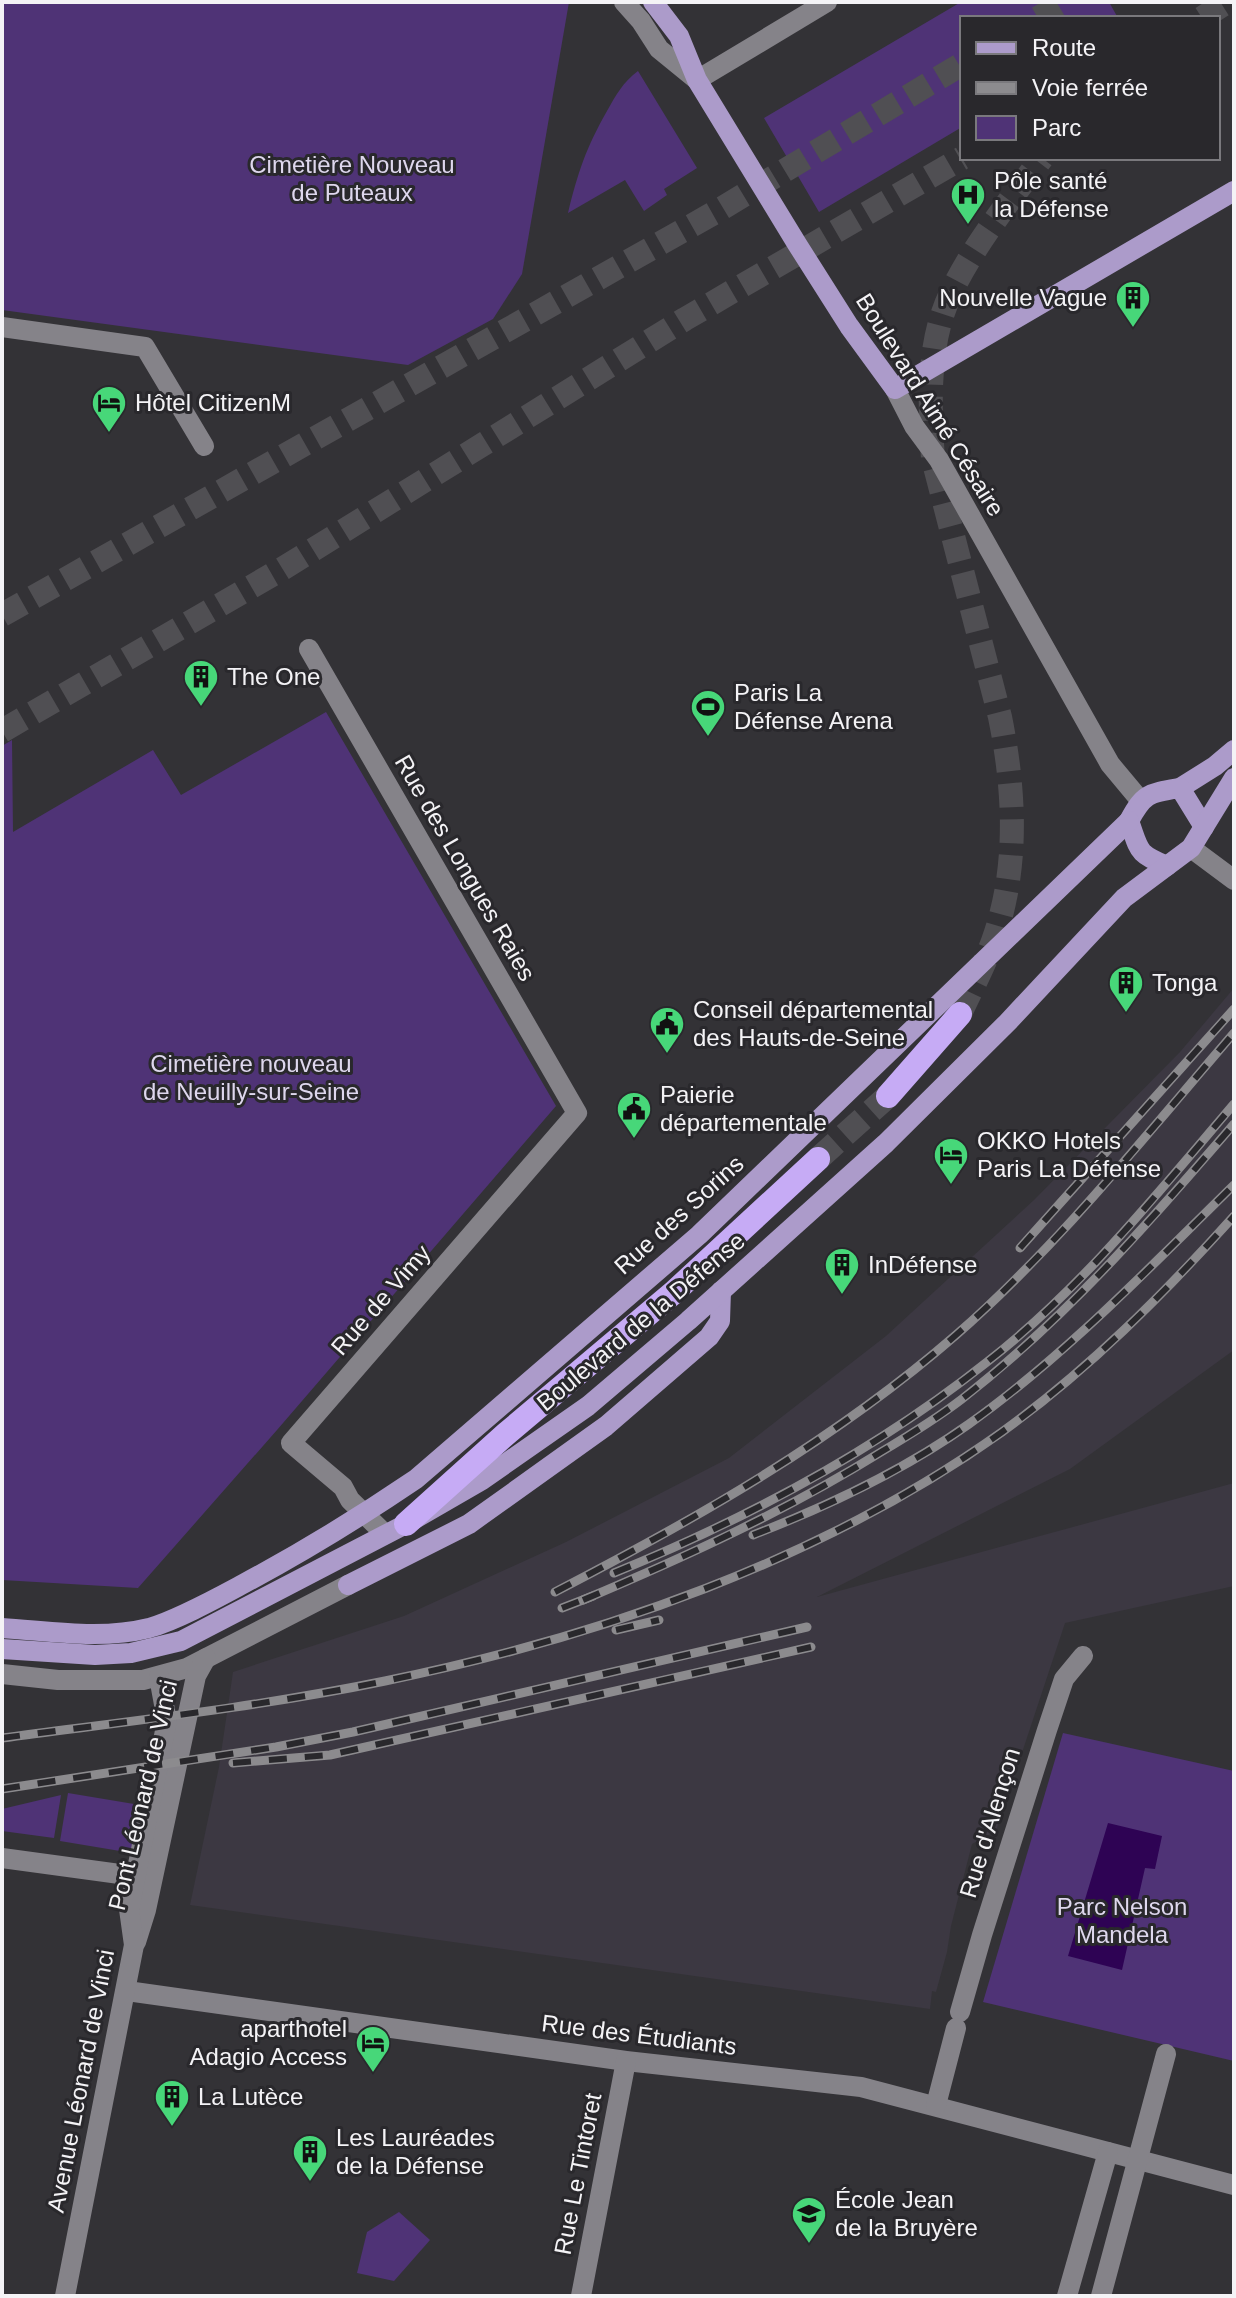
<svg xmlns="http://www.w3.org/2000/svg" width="1236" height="2298" viewBox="0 0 1236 2298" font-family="Helvetica,sans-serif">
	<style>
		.built { fill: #3c3842 }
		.green { fill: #4f3376 }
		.water { fill: #2e0354 }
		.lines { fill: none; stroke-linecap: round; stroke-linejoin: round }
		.highway-tunnel { stroke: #504f53; stroke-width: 24; stroke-dasharray: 24 12; stroke-linecap: butt }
		.minor { stroke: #858389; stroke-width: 20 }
		.major { stroke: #ac9bca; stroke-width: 20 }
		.highway { stroke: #c6abf5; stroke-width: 24 }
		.rail-casing { stroke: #8c8b8e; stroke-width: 9 }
		.rail { stroke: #29282c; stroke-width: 6; stroke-dasharray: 18; stroke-linecap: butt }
		.labels { text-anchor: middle; stroke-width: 6; stroke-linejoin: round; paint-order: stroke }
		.park-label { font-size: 24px; fill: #ded7ed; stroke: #29282c }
		.poi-label { font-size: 24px; fill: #f4f3f6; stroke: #29282c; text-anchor: start }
		.street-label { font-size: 24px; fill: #f4f3f6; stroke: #29282c }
	</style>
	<rect width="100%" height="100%" fill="#333236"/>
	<!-- built -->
	<polygon class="built" points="1234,988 1234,1350 1070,1469 817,1597 1234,1483 1234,1586 1065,1623 996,1831 972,1844 951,1926 947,1952 936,1992 932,1991 930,2009 190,1905 219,1767 233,1672 404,1616 566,1542 729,1458 886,1336 1034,1200 1180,1052"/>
	<!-- green -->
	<g class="green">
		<polygon points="2,2 569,2 522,274 493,319 408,365 2,310"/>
		<polygon points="961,2 1109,2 1118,18 962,18 962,127 819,212 764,118"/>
		<path d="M638,71L697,168L664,189L667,195L644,211L625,180L568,213C578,172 586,148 607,111C616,95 623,82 638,71Z"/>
		<polygon points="326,712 556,1106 277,1430 138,1588 2,1580 2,746 12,740 13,832 153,750 181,795"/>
		<polygon points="1063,1733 1234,1771 1234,2061 983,2002"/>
		<polygon points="68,1793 140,1805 132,1853 60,1841"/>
		<polygon points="61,1795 54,1838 2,1831 2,1809"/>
		<polygon points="399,2212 430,2240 394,2281 357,2273 367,2232"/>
	</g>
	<!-- water -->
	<polygon class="water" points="1108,1823 1162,1836 1155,1869 1145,1868 1122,1970 1068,1956"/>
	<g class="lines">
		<!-- highway-tunnel -->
		<g class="highway-tunnel">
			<polyline points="1038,18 1065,2"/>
			<polyline points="1202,18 1227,2"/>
			<polyline points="2,615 714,213 962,64"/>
			<polyline points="2,731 282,569 685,319 962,158"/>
			<path d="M960,1014C971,990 984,966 993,941C1019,869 1015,791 1000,717L933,459C930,415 928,361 941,319C956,267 1009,201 1042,158"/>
			<polyline points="818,1159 888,1096"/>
		</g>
		<!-- minor -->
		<g class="minor">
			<polyline points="624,2 641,21 659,49 697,80 827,2"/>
			<polyline points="2,327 145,347 204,446"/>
			<polyline points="895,389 914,426 939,460 1110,764 1140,800"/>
			<polyline points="309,649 577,1113 291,1443 343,1487 350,1500 385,1534"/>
			<polyline points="1191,848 1234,880"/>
			<polyline points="2,1674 58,1680 143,1680 187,1668 348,1585"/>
			<polyline points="2,1858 149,1878"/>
			<polyline points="136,1942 146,1910 196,1676 206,1658"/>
			<polyline points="127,1991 626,2061 861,2087 1234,2185"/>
			<polyline points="960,2012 982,1935 1047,1730 1064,1679 1083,1656"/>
			<polyline points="936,2105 956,2028"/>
			<polyline points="65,2296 134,1945 129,1909 167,1721 159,1677"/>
			<polyline points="581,2296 626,2061"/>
			<polyline points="1067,2296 1108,2152"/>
			<polyline points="1101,2296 1166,2054"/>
		</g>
		<!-- major -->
		<g class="major">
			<polyline points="653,2 679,36 697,80 797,244 849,326 895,389 1234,191"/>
			<polyline points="1180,788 1215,766 1234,750"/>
			<path d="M1167,866C1136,853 1140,851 1129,821C1144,793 1149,793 1180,788L1204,827"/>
			<polyline points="348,1585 469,1524 606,1426 709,1337 720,1321 721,1291"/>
			<path d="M2,1628C50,1631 101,1640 149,1628C177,1620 217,1598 243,1584C303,1552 360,1517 416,1479L699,1235L1129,821"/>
			<polyline points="2,1649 95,1655 131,1653 181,1641 406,1524 482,1480 588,1406 688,1321 886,1143 1007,1023 1124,898 1191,848 1234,778"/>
		</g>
		<!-- highway -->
		<g class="highway">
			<polyline points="888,1096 960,1014"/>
			<polyline points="406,1524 506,1434 673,1293 818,1159"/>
		</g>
		<defs>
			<g id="rail">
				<polyline points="1020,1248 1234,1009"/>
				<path d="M753,1535C828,1506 903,1471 969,1424C1066,1355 1149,1268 1234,1185"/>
				<path d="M614,1573C746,1519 875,1451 987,1362C1081,1289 1157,1194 1234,1104"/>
				<path d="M555,1592C696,1519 835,1440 956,1335C1059,1245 1145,1136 1234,1033"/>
				<path d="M583,1600C685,1557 786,1511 881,1452C908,1436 936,1419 962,1399C1066,1318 1148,1224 1234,1124"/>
				<polyline points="562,1608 593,1596"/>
				<polyline points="616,1630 659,1620"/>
				<path d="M2,1738C130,1721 259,1707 385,1681C600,1637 822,1560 1002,1432C1088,1370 1163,1295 1234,1216"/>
				<polyline points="233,1763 330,1755 811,1647"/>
				<polyline points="2,1789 276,1747 353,1732 807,1627"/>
			</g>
		</defs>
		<!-- rail casing -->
		<use href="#rail" class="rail-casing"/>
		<!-- rail -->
		<use href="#rail" class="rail"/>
	</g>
	<!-- icons -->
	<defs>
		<symbol id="hospital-pin" viewBox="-11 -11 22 30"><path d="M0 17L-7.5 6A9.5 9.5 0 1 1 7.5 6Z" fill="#47d779" stroke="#29282c"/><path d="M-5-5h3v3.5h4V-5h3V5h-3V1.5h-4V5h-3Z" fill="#111"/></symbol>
		<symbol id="building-pin" viewBox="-11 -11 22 30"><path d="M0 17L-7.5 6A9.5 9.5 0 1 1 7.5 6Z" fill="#47d779" stroke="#29282c"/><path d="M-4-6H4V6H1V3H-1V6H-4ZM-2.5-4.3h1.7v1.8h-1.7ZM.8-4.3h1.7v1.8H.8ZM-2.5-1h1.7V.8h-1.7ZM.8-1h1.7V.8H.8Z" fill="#111"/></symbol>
		<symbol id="hotel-pin" viewBox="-11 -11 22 30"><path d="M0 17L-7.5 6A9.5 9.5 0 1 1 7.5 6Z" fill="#47d779" stroke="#29282c"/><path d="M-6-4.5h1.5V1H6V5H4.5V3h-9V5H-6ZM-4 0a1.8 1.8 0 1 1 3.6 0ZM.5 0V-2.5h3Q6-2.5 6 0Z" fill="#111"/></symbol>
		<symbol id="stadium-pin" viewBox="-11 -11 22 30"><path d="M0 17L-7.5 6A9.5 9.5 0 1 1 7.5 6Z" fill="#47d779" stroke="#29282c"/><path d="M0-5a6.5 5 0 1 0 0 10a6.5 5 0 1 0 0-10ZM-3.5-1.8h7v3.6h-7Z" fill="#111"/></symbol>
		<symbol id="civic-pin" viewBox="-11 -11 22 30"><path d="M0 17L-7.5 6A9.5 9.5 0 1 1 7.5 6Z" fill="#47d779" stroke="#29282c"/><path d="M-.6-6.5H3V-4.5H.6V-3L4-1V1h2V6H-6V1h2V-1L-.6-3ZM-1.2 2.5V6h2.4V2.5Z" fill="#111"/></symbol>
		<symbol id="school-pin" viewBox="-11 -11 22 30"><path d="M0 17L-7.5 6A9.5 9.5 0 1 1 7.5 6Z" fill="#47d779" stroke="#29282c"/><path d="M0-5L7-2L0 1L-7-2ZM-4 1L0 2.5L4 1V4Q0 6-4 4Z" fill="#111"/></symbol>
	</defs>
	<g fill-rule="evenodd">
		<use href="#hospital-pin" x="948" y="175" width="40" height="54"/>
		<use href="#building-pin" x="1113" y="278" width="40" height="54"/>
		<use href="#hotel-pin" x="89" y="383" width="40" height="54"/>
		<use href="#building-pin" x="181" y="657" width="40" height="54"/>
		<use href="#stadium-pin" x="688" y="687" width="40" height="54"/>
		<use href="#building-pin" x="1106" y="963" width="40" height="54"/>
		<use href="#civic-pin" x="647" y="1004" width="40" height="54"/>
		<use href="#civic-pin" x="614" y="1089" width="40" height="54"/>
		<use href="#hotel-pin" x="931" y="1135" width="40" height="54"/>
		<use href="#building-pin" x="822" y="1245" width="40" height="54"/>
		<use href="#hotel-pin" x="353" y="2023" width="40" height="54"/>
		<use href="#building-pin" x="152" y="2077" width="40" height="54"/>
		<use href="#building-pin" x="290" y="2132" width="40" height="54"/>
		<use href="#school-pin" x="789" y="2194" width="40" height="54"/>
	</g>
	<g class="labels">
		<!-- park labels -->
		<g class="park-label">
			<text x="352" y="173">Cimetière Nouveau<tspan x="352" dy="28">de Puteaux</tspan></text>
			<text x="251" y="1072">Cimetière nouveau<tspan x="251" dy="28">de Neuilly-sur-Seine</tspan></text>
			<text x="1122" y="1915">Parc Nelson<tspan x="1122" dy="28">Mandela</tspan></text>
		</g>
		<!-- poi labels -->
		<g class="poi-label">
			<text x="994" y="189">Pôle santé<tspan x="994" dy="28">la Défense</tspan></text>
			<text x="1107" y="306" text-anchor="end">Nouvelle Vague</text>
			<text x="135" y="411">Hôtel CitizenM</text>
			<text x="227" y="685">The One</text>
			<text x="734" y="701">Paris La<tspan x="734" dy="28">Défense Arena</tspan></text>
			<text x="1152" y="991">Tonga</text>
			<text x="693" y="1018">Conseil départemental<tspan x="693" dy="28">des Hauts-de-Seine</tspan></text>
			<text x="660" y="1103">Paierie<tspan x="660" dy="28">départementale</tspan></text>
			<text x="977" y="1149">OKKO Hotels<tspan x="977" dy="28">Paris La Défense</tspan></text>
			<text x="868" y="1273">InDéfense</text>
			<text x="347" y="2037" text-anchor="end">aparthotel<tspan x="347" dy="28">Adagio Access</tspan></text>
			<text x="198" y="2105">La Lutèce</text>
			<text x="336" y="2146">Les Lauréades<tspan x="336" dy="28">de la Défense</tspan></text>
			<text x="835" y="2208">École Jean<tspan x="835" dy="28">de la Bruyère</tspan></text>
		</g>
		<!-- street labels -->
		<g class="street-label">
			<text transform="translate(930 405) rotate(58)" y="8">Boulevard Aimé Césaire</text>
			<text transform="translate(465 868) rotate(60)" y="8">Rue des Longues Raies</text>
			<text transform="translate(679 1215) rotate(-42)" y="8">Rue des Sorins</text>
			<text transform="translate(381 1300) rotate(-49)" y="8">Rue de Vimy</text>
			<text transform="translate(641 1322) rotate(-40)" y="8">Boulevard de la Défense</text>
			<text transform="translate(143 1795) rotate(-77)" y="8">Pont Léonard de Vinci</text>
			<text transform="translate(990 1823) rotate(-73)" y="8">Rue d'Alençon</text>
			<text transform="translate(639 2035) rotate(7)" y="8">Rue des Étudiants</text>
			<text transform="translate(81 2081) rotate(-79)" y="8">Avenue Léonard de Vinci</text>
			<text transform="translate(578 2174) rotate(-79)" y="8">Rue Le Tintoret</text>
		</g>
	</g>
	<!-- border -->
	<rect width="1236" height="2298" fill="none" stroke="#f4f3f6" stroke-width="8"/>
	<!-- legend -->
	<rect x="960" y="16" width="260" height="144" fill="#29282c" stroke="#7a797d" stroke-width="2"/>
	<rect x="976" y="42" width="40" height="12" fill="#ac9bca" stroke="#7a797d" stroke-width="2"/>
	<text x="1032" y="56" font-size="24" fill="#f4f3f6">Route</text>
	<rect x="976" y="82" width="40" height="12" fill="#8c8b8e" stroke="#7a797d" stroke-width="2"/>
	<text x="1032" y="96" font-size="24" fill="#f4f3f6">Voie ferrée</text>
	<rect x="976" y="116" width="40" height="24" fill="#4f3376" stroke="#7a797d" stroke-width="2"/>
	<text x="1032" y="136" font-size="24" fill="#f4f3f6">Parc</text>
</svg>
